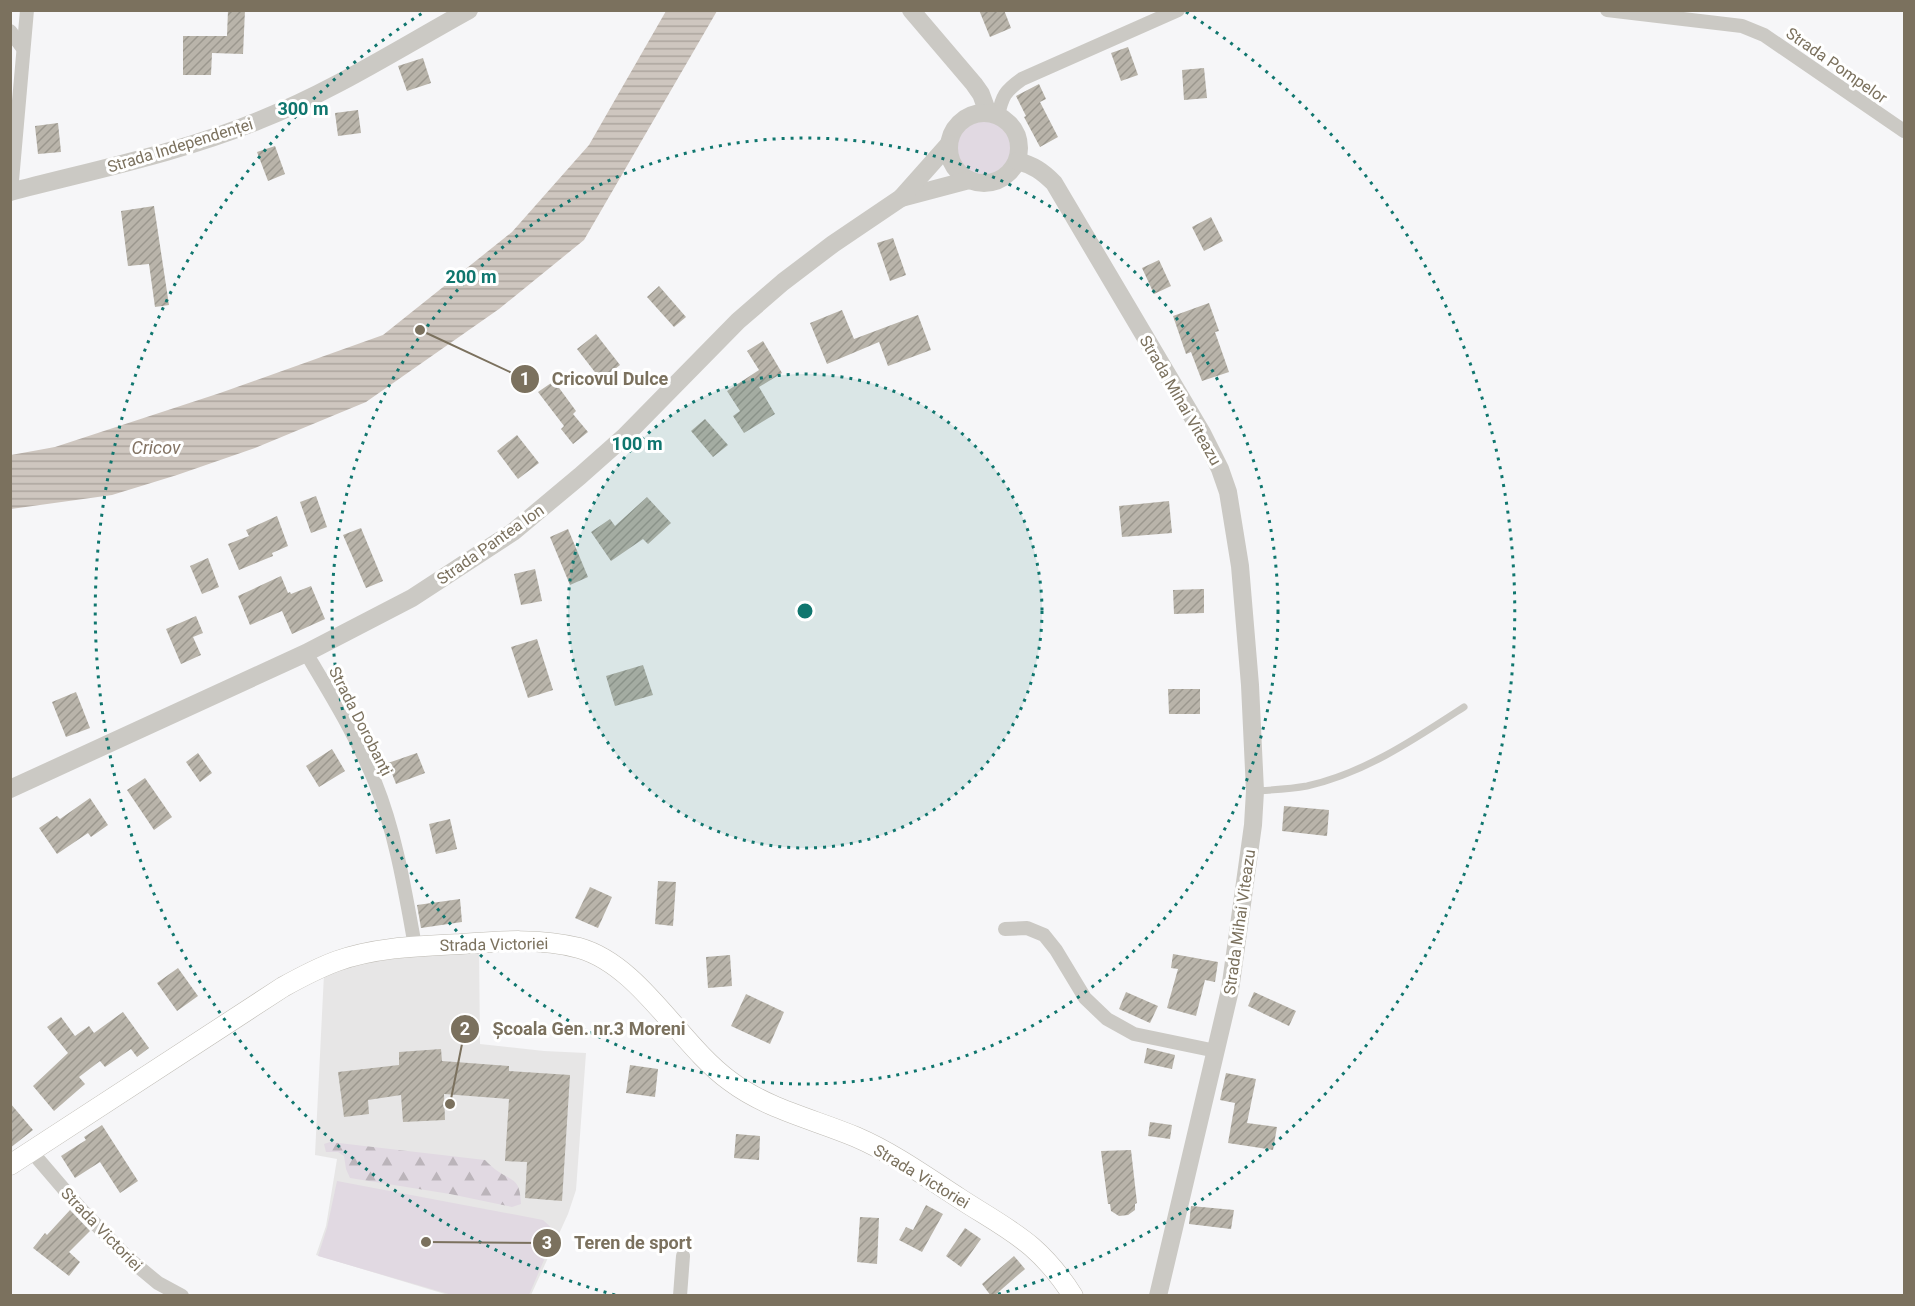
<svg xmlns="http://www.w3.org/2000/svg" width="1915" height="1306" viewBox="0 0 1915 1306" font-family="Roboto,sans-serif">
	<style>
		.built { fill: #e7e6e6 }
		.green { fill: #e1d9e2 }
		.forest { fill: url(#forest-firs) }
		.water { fill: url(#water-rules) }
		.building { fill: url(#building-hatch) }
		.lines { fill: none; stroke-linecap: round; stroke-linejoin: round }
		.secondary-casing { stroke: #bebbb4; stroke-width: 21 }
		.service { stroke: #cbc9c4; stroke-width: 7 }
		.minor { stroke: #cbc9c4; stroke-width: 14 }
		.tertiary { stroke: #cbc9c4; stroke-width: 18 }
		.secondary { stroke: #fff; stroke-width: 20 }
		.ring { fill: none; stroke: #0f766e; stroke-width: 3; stroke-dasharray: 3 6 }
		.labels { text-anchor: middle; stroke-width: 6; stroke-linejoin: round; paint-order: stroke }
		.street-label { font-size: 16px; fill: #7b715e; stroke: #fff }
		.water-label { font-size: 18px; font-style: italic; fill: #837363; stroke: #fff }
		.centre { fill: #0f766e; stroke: #fff; stroke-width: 3 }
		.ring-label { font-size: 18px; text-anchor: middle; font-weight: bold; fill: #0f766e; stroke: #fff; stroke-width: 6; stroke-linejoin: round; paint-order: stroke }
		.leader { fill: none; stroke: #7b715e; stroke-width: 2 }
		.callout-dot { fill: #7b715e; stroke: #fff; stroke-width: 2 }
		.mark-label { font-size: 18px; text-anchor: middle; font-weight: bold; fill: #fff }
		.callout-label { font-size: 18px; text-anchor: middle; font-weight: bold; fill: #7b715e; stroke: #fff; stroke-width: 6; stroke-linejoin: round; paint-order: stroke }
	</style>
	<defs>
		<pattern id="forest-firs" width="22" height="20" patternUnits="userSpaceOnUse" patternTransform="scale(1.5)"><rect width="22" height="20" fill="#e1d9e2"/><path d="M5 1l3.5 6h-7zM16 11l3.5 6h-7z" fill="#bbb4ba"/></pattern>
		<pattern id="water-rules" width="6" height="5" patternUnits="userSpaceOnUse" patternTransform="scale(1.5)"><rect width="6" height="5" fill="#cec6bf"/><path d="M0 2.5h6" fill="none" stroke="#aca59e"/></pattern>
		<pattern id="building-hatch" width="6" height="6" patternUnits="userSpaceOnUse" patternTransform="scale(1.5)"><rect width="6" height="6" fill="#b9b4aa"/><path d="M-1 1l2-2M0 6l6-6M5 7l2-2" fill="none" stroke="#9b978e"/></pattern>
	</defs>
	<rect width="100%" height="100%" fill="#f6f6f8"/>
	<!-- built -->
	<polygon class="built" points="479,948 480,1044 544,1051 586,1053 576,1190 568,1214 531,1295 448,1295 316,1255 326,1226 337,1159 315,1155 324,974 355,964"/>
	<!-- green -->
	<g class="green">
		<circle cx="984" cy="148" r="28"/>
		<polygon points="337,1181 543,1220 556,1232 529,1295 452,1295 318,1256 327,1228"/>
	</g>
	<!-- forest -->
	<path class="forest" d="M330,1142L485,1160C488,1163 492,1167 496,1170C513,1182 520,1178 521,1204L512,1207L450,1194L350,1178L346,1169L344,1156L338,1152H326L324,1144Z"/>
	<!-- water -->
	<polygon class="water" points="666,11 717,11 584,240 499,309 366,402 255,448 177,475 112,495 11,509 11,455 55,447 220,393 383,335 512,232 589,145"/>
	<!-- building -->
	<g class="building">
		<polygon points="228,10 245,10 243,54 212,53 211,75 183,75 183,36 227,36"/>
		<polygon points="979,10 1004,10 1011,28 990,37"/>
		<polygon points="1128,47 1138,75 1121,81 1111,53"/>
		<polygon points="423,58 431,83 407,91 398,66"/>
		<polygon points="1204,68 1207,98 1184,100 1182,70"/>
		<polygon points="1039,84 1046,99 1040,102 1058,137 1040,147 1024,117 1026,116 1016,96"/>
		<polygon points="358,110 361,133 338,136 335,113"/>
		<polygon points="58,123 61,152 38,154 35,126"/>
		<polygon points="275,146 285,174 268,181 257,152"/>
		<polygon points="154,206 169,305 155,307 149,264 128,266 121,211"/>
		<polygon points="1211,217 1223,241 1204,251 1192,227"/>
		<polygon points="893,238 906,275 890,281 877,243"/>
		<polygon points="1159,260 1171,286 1154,294 1142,268"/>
		<polygon points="659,286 686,317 674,327 647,297"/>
		<polygon points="1209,303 1219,331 1215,332 1229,372 1202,381 1191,352 1186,354 1173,316"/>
		<polygon points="842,310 854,339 918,315 931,350 888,366 879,342 827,364 810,323"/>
		<polygon points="596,334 620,365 601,380 577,349"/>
		<polygon points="763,341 782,373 759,387 775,414 744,433 733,416 740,411 727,391 759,370 747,351"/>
		<polygon points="554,381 576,411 573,414 588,432 573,444 561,429 564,426 538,392"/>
		<polygon points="705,419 728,445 713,457 691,431"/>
		<polygon points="517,435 539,463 518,479 497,451"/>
		<polygon points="316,496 327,527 311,533 300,502"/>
		<polygon points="647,497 671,523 648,544 643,539 611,561 591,532 610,519 615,526"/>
		<polygon points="1169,501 1172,533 1122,537 1119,506"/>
		<polygon points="277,516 288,546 272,553 273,556 239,570 228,544 249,536 246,530"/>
		<polygon points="361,528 383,581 366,588 343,535"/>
		<polygon points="568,529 588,577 570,585 550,537"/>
		<polygon points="208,558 219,587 202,594 190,566"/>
		<polygon points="535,569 542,601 521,605 514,574"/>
		<polygon points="281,576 288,593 290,592 291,594 311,586 325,619 292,634 282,611 250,625 238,596"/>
		<polygon points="1204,589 1204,613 1174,614 1173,590"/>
		<polygon points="196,616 203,633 193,637 201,655 181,664 166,629"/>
		<polygon points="537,639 553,690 528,698 511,647"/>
		<polygon points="643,665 653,695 615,706 606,676"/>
		<polygon points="1168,689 1200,689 1200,714 1169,714"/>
		<polygon points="76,692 90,728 66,737 52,702"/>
		<polygon points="332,749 345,771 319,787 306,766"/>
		<polygon points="198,753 212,773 200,782 186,762"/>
		<polygon points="417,753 425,773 396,784 388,763"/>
		<polygon points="145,778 172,817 154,830 127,790"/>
		<polygon points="90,798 108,825 91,837 88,833 57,854 39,828 57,816 60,819"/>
		<polygon points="1284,806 1329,810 1327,836 1282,831"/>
		<polygon points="450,819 457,849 436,854 429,824"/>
		<polygon points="658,881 676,882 673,926 655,924"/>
		<polygon points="590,887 612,897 598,928 575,918"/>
		<polygon points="460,899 462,922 421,928 417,905"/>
		<polygon points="1173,954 1218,962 1215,982 1205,980 1196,1016 1167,1008 1178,969 1171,968"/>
		<polygon points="730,955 732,986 708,988 706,957"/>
		<polygon points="178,968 198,996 177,1011 157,983"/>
		<polygon points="1126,992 1158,1006 1150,1023 1119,1009"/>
		<polygon points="1254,992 1296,1011 1289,1026 1248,1006"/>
		<polygon points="746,994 784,1012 770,1044 731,1026"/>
		<polygon points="123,1012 149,1048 137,1057 131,1049 105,1067 100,1061 79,1077 85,1084 54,1111 33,1086 68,1053 47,1027 61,1017 75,1036 89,1026 94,1033"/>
		<polygon points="1147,1048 1175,1055 1172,1069 1144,1063"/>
		<polygon points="441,1049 442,1061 509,1066 509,1071 570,1075 562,1201 525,1198 527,1162 505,1161 509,1099 444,1094 445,1120 403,1122 401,1095 368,1100 369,1114 344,1117 338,1072 399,1065 399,1052"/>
		<polygon points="630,1065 658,1069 655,1097 626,1093"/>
		<polygon points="1226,1073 1256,1079 1247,1123 1277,1127 1273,1150 1228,1143 1235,1103 1220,1100"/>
		<polygon points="10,1103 33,1130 10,1148"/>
		<polygon points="1150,1122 1172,1125 1170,1139 1148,1136"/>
		<polygon points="102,1125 138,1181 120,1193 100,1162 75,1178 61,1156 86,1140 84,1137"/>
		<polygon points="736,1134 760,1136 759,1160 734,1158"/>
		<polygon points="1131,1150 1137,1203 1135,1204 1135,1210 1128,1215 1119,1216 1111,1211 1110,1204 1108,1204 1101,1151"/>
		<polygon points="926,1205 943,1214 922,1252 899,1240 906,1227 913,1230"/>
		<polygon points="1191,1206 1234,1210 1231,1229 1189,1224"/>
		<polygon points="70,1210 90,1231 69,1252 80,1262 69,1276 33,1248 45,1233 47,1235"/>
		<polygon points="860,1217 879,1218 877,1264 857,1262"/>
		<polygon points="965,1228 981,1239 961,1267 946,1256"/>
		<polygon points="1014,1256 1025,1269 994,1296 991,1296 982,1284"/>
	</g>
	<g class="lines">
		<defs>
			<path id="secondary" d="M10,1165L283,987C301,977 318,968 337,961C376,947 420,946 460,944C500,941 541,938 579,948C640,965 679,1044 730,1081C767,1109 813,1119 856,1137C893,1153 925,1176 959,1198C983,1214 1010,1228 1032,1247C1048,1261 1061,1277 1073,1296"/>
		</defs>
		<!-- secondary casing -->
		<use href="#secondary" class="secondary-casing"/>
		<!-- service -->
		<path class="service" d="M1256,791C1272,790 1290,789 1307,786C1365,773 1415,739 1464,707"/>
		<!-- minor -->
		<g class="minor">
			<polyline points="1607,10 1742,26 1764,35 1904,131"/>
			<polyline points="10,31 22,47"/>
			<path d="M998,116C1002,96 1005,91 1022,79L1178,10"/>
			<polyline points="11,192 27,10"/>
			<path d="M306,653C331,695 357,737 375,782C396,834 405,891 415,946"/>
			<polyline points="1005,929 1027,928 1044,935 1056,950 1085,998 1107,1019 1134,1034 1216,1051"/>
			<polyline points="32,1152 80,1208 129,1259 158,1283 182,1296"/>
			<polyline points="680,1296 683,1256"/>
		</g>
		<!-- tertiary -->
		<g class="tertiary">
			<polyline points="911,10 974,84 981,94 988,113"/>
			<circle cx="984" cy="148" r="35"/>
			<path d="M1017,161C1033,165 1042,171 1054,183L1202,433L1220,469L1228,492L1240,566L1250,685L1255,791L1253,825L1230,990L1158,1296"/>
			<path d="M10,192C94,170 180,153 260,120C333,91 400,48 469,10"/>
			<polyline points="901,198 969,180"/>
			<polyline points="10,789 306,653 412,598 513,532 580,476 624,437 738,321 783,282 833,244 901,198 949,144"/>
		</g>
		<!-- secondary -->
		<use href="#secondary" class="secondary"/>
	</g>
	<!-- distance rings -->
	<circle cx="805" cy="611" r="237" fill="#0f766e" fill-opacity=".12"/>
	<g class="ring">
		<circle cx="805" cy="611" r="237"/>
		<circle cx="805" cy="611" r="473"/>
		<path d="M615 1295A710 710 0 0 1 424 12M1186 12A710 710 0 0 1 995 1295"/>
	</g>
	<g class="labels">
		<!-- street labels -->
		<g class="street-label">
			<text transform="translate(1837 65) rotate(35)" y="6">Strada Pompelor</text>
			<text transform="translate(180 145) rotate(-17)" y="6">Strada Independenței</text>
			<text transform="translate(1181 400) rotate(60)" y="6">Strada Mihai Viteazu</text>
			<text transform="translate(490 544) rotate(-35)" y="6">Strada Pantea Ion</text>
			<text transform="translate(361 721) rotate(63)" y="6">Strada Dorobanți</text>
			<text transform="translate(1239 922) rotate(-82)" y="6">Strada Mihai Viteazu</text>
			<text transform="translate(494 944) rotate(-1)" y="6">Strada Victoriei</text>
			<text transform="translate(922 1176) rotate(31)" y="6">Strada Victoriei</text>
			<text transform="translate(102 1229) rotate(46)" y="6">Strada Victoriei</text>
		</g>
		<!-- water labels -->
		<g class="water-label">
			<text x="156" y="454">Cricov</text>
		</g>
	</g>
	<circle cx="805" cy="611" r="9" class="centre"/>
	<g class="ring-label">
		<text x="303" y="115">300 m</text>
		<text x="471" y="283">200 m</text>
		<text x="637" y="450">100 m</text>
	</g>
	<!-- callouts -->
	<path class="leader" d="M420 330L525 379M450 1104L465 1029M426 1242L547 1243"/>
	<g class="callout-dot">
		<circle cx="420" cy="330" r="6"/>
		<circle cx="450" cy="1104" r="6"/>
		<circle cx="426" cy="1242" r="6"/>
		<circle cx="525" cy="379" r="15"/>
		<circle cx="465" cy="1029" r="15"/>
		<circle cx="547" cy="1243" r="15"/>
	</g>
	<g class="mark-label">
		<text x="525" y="385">1</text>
		<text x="465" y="1035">2</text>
		<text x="547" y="1249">3</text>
	</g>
	<g class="callout-label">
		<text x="610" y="385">Cricovul Dulce</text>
		<text x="589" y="1035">Școala Gen. nr.3 Moreni</text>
		<text x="633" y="1249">Teren de sport</text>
	</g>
	<!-- border -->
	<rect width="1915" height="1306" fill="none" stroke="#7b715e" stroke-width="24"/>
</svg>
